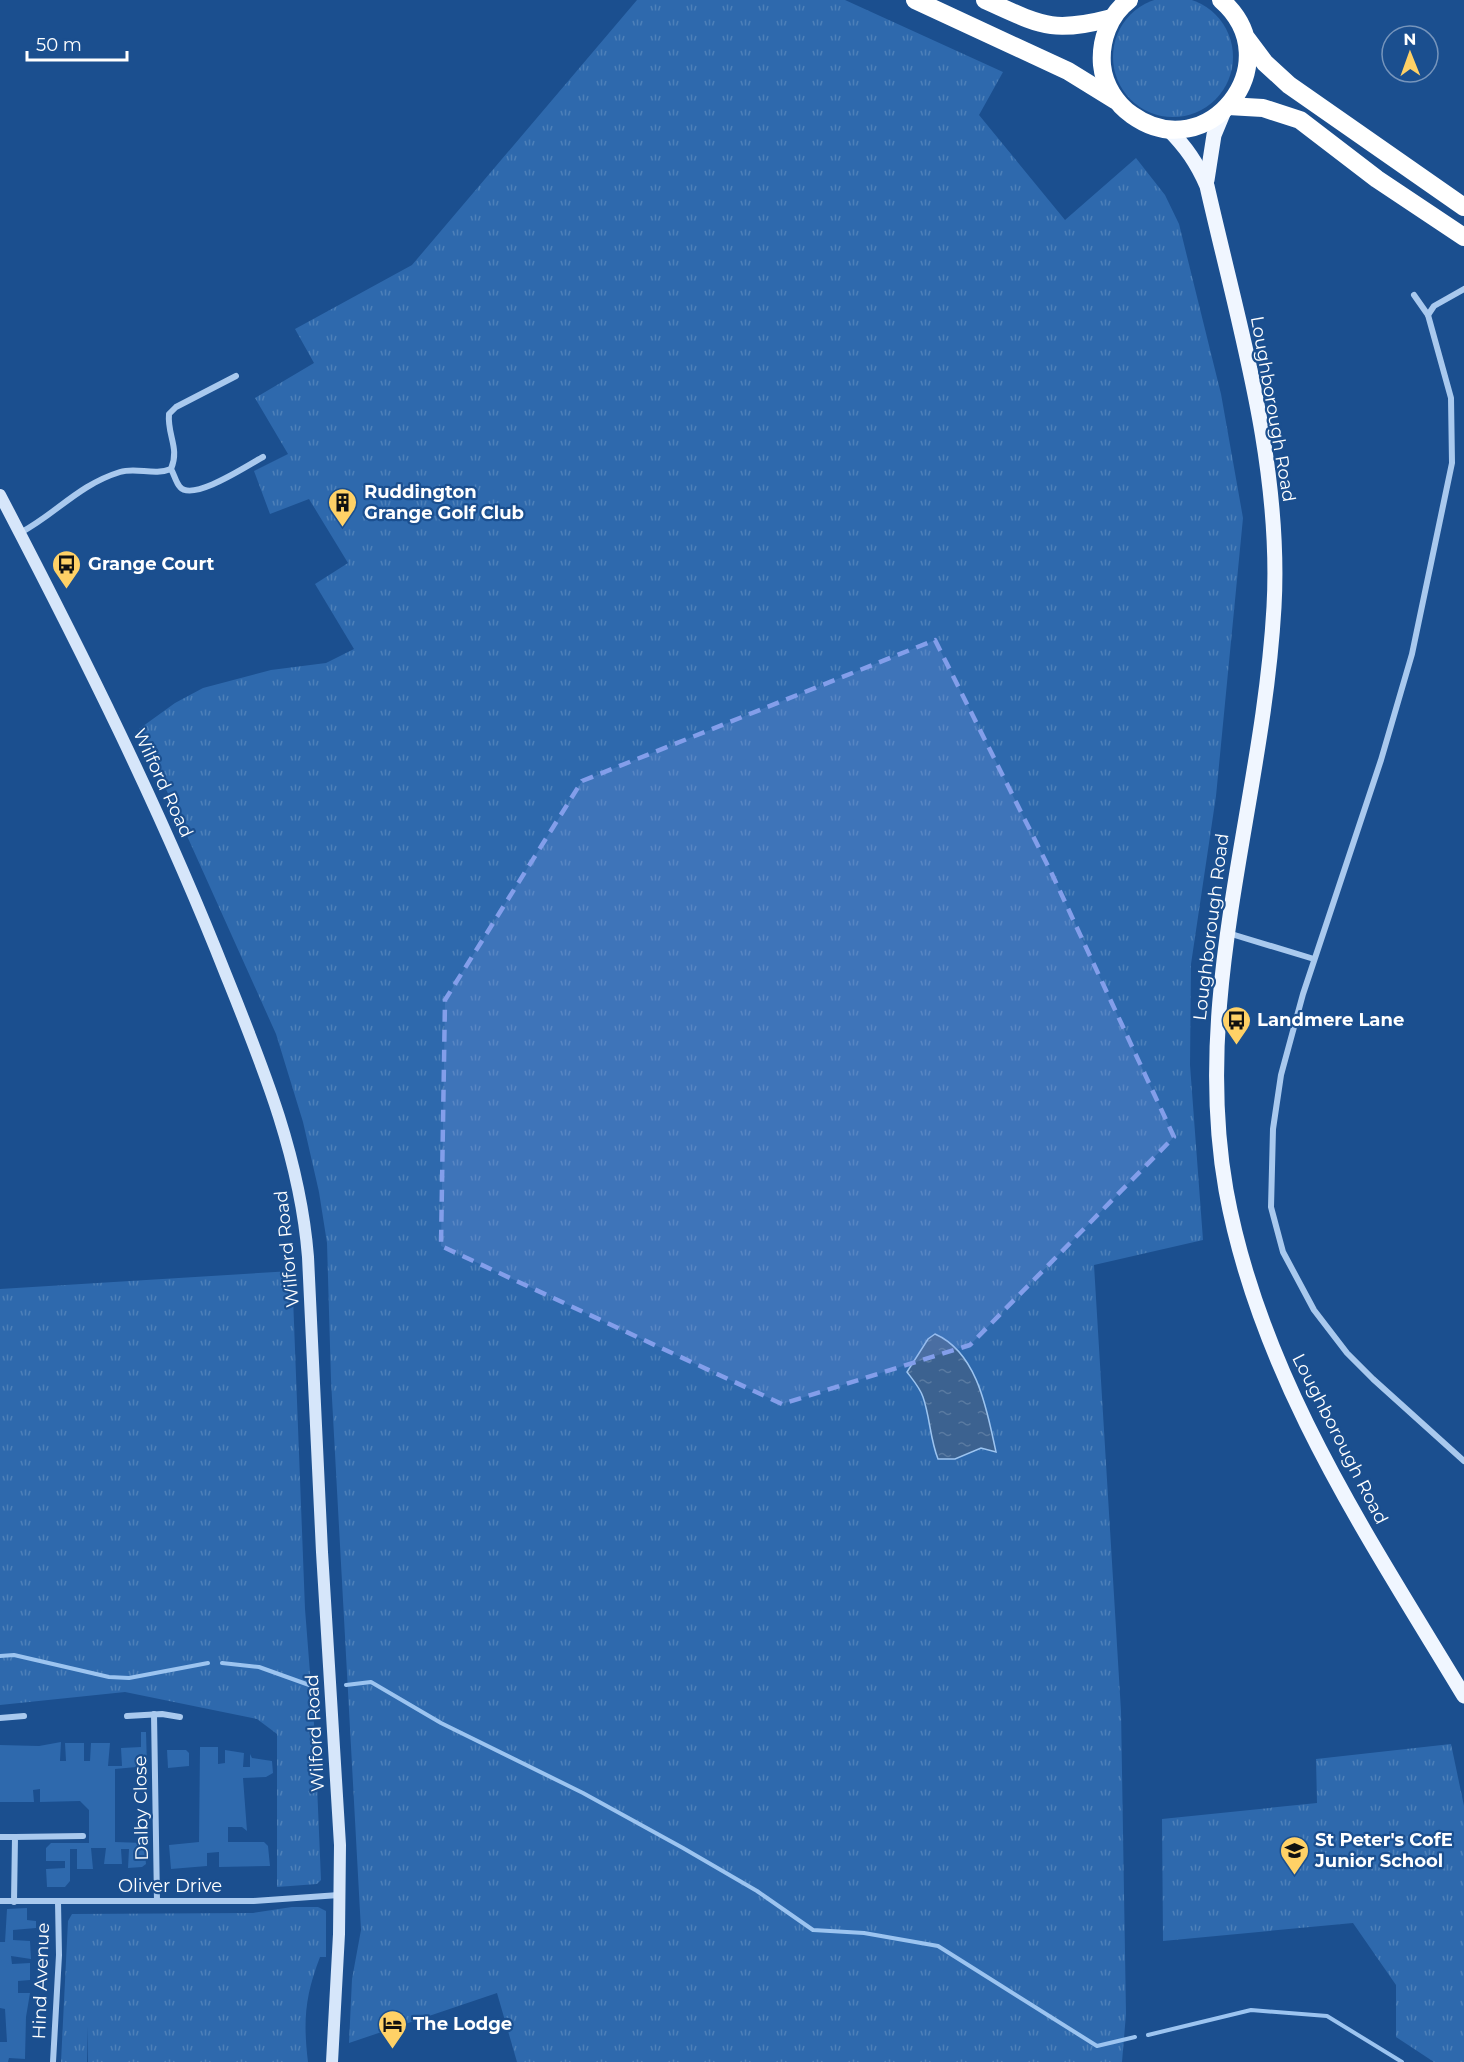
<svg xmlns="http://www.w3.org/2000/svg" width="1464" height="2062" viewBox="0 0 1464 2062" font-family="Montserrat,sans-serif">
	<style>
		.grass { fill: url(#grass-tufts) }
		.garden { fill: #2e69ad }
		.water { fill: url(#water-ripples); stroke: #9cc4f0; stroke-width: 1.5 }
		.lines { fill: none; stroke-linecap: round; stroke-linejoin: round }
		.stream { stroke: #9cc4f0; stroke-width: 4 }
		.street { stroke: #a9c9ee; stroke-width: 6 }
		.secondary { stroke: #d6e6fa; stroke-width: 12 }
		.primary { stroke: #f0f6ff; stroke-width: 15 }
		.highway { stroke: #fff; stroke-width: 18 }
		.marked { fill: #839eea; fill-opacity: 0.2; stroke: #839eea; stroke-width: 4.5; stroke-dasharray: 12 8; stroke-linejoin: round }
		.labels { text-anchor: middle; stroke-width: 4.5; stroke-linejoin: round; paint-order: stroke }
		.street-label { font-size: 18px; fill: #fff; stroke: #1b4f8f }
		.poi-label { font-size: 18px; font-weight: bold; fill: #fff; stroke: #1b4f8f; text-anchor: start }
	</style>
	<defs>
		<pattern id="grass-tufts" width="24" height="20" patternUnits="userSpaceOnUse" patternTransform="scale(1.5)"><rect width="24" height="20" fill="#2e69ad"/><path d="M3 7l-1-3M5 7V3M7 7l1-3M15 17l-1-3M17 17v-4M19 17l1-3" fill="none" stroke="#4d80b9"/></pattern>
		<pattern id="water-ripples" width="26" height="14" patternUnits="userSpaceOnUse" patternTransform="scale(1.5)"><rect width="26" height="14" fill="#3c6290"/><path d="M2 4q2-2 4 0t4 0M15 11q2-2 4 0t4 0" fill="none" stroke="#597aa1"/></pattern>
	</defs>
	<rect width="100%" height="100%" fill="#1b4f8f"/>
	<!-- grass -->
	<g class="grass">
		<circle cx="1173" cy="57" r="60"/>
		<polygon points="637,0 845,0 1003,72 979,115 1065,220 1136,158 1165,195 1179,224 1221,394 1243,518 1216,796 1191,964 1190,1065 1203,1240 1094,1265 1121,1711 1126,2014 1122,2062 517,2062 497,1993 349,2043 352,1979 361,1930 331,1380 327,1243 319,1192 303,1122 276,1034 139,729 175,703 203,688 271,670 326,663 354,649 315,584 348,563 309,499 270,514 254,471 288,454 255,398 314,363 295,329 412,265"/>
		<polygon points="292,1271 305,1609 315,1737 321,1880 317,1884 277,1887 277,1734 257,1719 125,1692 0,1705 0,1289"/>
		<polygon points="1451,1744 1464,1806 1464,2062 1434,2062 1396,2037 1396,1985 1353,1923 1163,1941 1162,1819 1317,1803 1316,1759"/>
		<path d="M292,1907H318L326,1911V1957H320C305,1996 303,2021 308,2062H88L87,2026V2062H61L68,1921L72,1914L253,1913Z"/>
	</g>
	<!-- garden -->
	<g class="garden">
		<polygon points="141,1732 146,1732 147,1766 115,1769 115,1842 144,1843 146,1864 142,1867 128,1868 129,1849 121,1849 122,1864 104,1864 106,1848 91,1848 93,1869 77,1869 77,1849 70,1849 70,1881 65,1887 47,1887 46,1869 65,1868 65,1861 46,1861 46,1848 51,1843 89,1843 89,1810 80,1801 40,1802 40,1789 33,1790 34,1802 0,1802 0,1745 39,1746 61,1742 60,1761 66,1761 65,1743 84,1743 84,1761 90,1761 91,1743 110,1743 108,1766 122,1766 121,1748 141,1747"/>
		<polygon points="200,1747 218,1747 218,1764 225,1763 225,1750 244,1753 243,1767 250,1767 250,1754 252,1758 272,1761 273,1773 266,1777 243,1778 247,1831 242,1827 228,1827 228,1842 264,1842 268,1846 270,1866 219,1867 219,1852 207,1853 207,1866 171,1869 169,1845 199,1842"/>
		<polygon points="167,1750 186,1750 189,1753 189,1766 168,1768"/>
		<polygon points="27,1908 27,1920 36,1921 36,1928 13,1930 13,1940 30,1941 31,1959 11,1956 12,1964 30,1963 30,1980 18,1981 18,1993 30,1993 26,2017 25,2059 9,2058 8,2062 0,2062 0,2042 7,2042 5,2009 0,2008 0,1942 5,1942 7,1909"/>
	</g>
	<!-- water -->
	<path class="water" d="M935,1334C978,1353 987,1411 996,1452L981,1448L955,1459H938C930,1439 930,1417 923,1397C920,1388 913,1380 907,1372L928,1339Z"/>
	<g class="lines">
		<!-- stream -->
		<g class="stream">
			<polyline points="0,1656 14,1655 109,1677 129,1678 208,1663"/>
			<polyline points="222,1663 259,1667 312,1686"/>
			<polyline points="346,1685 371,1682 441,1723 583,1793 683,1848 757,1891 813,1930 864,1933 938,1946 1097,2046 1135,2037"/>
			<polyline points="1148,2035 1251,2010 1327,2016 1402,2062"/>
		</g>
		<!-- street -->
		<g class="street">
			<polyline points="1414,295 1428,315 1434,306 1464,289"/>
			<polyline points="1428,315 1451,398 1452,463 1412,654 1381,760 1303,994 1281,1075 1273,1129 1271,1207 1283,1252 1314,1310 1347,1353 1373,1379 1464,1461"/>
			<path d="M171,469C180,448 167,435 169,414L176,407L236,376"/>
			<path d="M20,533C56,514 78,485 120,472C137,467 154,476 171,469C174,474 176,483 180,487C193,502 248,465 263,457"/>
			<polyline points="1228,933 1314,959"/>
			<polyline points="154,1714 157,1901"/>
			<polyline points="127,1716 162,1714 180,1717"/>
			<polyline points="0,1718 24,1716"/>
			<polyline points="0,1837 15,1837"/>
			<polyline points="0,1901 254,1901 339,1895"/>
			<polyline points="14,1902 15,1837 83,1836"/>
			<polyline points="53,2062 59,1955 58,1902"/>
		</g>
		<!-- secondary -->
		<path class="secondary" d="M0,495C82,652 161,810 226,975C263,1067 300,1157 308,1257L322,1552L340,1845L339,1934L332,2062"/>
		<!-- primary -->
		<g class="primary">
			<path d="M1168,129C1186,147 1197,163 1207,186C1238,323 1282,465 1274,607C1263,803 1191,992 1226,1190C1260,1377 1367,1535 1464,1696"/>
			<polyline points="1207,180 1214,135 1224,111"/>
		</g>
		<!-- highway -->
		<g class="highway">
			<polyline points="915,0 1068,71 1115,100"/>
			<path d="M985,0C1041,25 1051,34 1112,18"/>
			<path d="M1129,0C1109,15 1100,41 1102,65C1104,85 1116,104 1132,115C1208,169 1292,62 1221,0"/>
			<polyline points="1247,39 1265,63 1289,85 1464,207"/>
			<polyline points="1228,106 1263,108 1300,120 1377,179 1464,237"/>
		</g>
	</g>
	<!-- marked area -->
	<path class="marked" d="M935,640L1052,874L1174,1137L970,1345L782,1404L441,1246L445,1000L582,781Z"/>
	<!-- icons -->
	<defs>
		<symbol id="building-pin" viewBox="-11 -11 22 30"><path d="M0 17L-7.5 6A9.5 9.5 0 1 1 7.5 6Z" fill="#ffd166" stroke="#1b4f8f"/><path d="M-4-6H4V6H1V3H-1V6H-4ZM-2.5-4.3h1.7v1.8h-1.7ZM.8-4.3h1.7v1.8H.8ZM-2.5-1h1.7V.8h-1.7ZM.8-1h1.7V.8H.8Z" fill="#111"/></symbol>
		<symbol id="bus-pin" viewBox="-11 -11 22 30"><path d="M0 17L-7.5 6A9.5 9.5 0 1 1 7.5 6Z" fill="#ffd166" stroke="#1b4f8f"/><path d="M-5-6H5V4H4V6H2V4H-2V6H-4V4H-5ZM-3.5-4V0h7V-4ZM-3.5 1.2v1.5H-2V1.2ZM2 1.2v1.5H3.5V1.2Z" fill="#111"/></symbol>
		<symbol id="school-pin" viewBox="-11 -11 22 30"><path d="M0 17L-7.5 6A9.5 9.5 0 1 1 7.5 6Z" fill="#ffd166" stroke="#1b4f8f"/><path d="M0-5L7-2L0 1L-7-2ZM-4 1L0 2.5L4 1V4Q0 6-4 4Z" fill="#111"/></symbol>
		<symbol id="hotel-pin" viewBox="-11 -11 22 30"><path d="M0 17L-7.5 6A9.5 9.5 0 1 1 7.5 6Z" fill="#ffd166" stroke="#1b4f8f"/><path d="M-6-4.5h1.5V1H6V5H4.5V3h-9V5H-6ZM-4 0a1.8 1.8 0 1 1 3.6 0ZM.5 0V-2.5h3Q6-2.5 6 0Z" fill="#111"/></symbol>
	</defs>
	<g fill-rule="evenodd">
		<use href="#building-pin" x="326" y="486" width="33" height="45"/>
		<use href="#bus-pin" x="50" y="548" width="33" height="45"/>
		<use href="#bus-pin" x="1220" y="1004" width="33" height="45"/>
		<use href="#school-pin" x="1278" y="1834" width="33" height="45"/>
		<use href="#hotel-pin" x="376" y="2008" width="33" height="45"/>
	</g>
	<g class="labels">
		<!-- street labels -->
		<g class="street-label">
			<text transform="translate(1273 409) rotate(80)" y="6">Loughborough Road</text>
			<text transform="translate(163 783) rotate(65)" y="6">Wilford Road</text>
			<text transform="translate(1211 927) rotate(-83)" y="6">Loughborough Road</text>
			<text transform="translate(287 1249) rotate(-96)" y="6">Wilford Road</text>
			<text transform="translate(1340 1439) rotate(63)" y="6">Loughborough Road</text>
			<text transform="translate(315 1733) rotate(-93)" y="6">Wilford Road</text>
			<text transform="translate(141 1808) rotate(-91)" y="6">Dalby Close</text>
			<text x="170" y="1892">Oliver Drive</text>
			<text transform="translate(41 1981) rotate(-88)" y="6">Hind Avenue</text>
		</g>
		<!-- poi labels -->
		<g class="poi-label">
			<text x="364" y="498">Ruddington<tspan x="364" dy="21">Grange Golf Club</tspan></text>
			<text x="88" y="570">Grange Court</text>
			<text x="1257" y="1026">Landmere Lane</text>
			<text x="1315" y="1846">St Peter's CofE<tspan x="1315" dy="21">Junior School</tspan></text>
			<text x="413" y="2030">The Lodge</text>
		</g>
	</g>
	<!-- north arrow -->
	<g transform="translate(1410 54) rotate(359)"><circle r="28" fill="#1b4f8f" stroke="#7695bc" stroke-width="1.5"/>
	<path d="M0-4.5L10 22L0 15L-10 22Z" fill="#ffd166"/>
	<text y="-9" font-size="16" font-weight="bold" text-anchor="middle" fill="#ffffff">N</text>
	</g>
	<!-- scale -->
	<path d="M27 51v9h100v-9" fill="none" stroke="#ffffff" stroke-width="3"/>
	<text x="36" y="51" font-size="18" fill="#ffffff" stroke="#1b4f8f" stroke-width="4.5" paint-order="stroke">50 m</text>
</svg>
